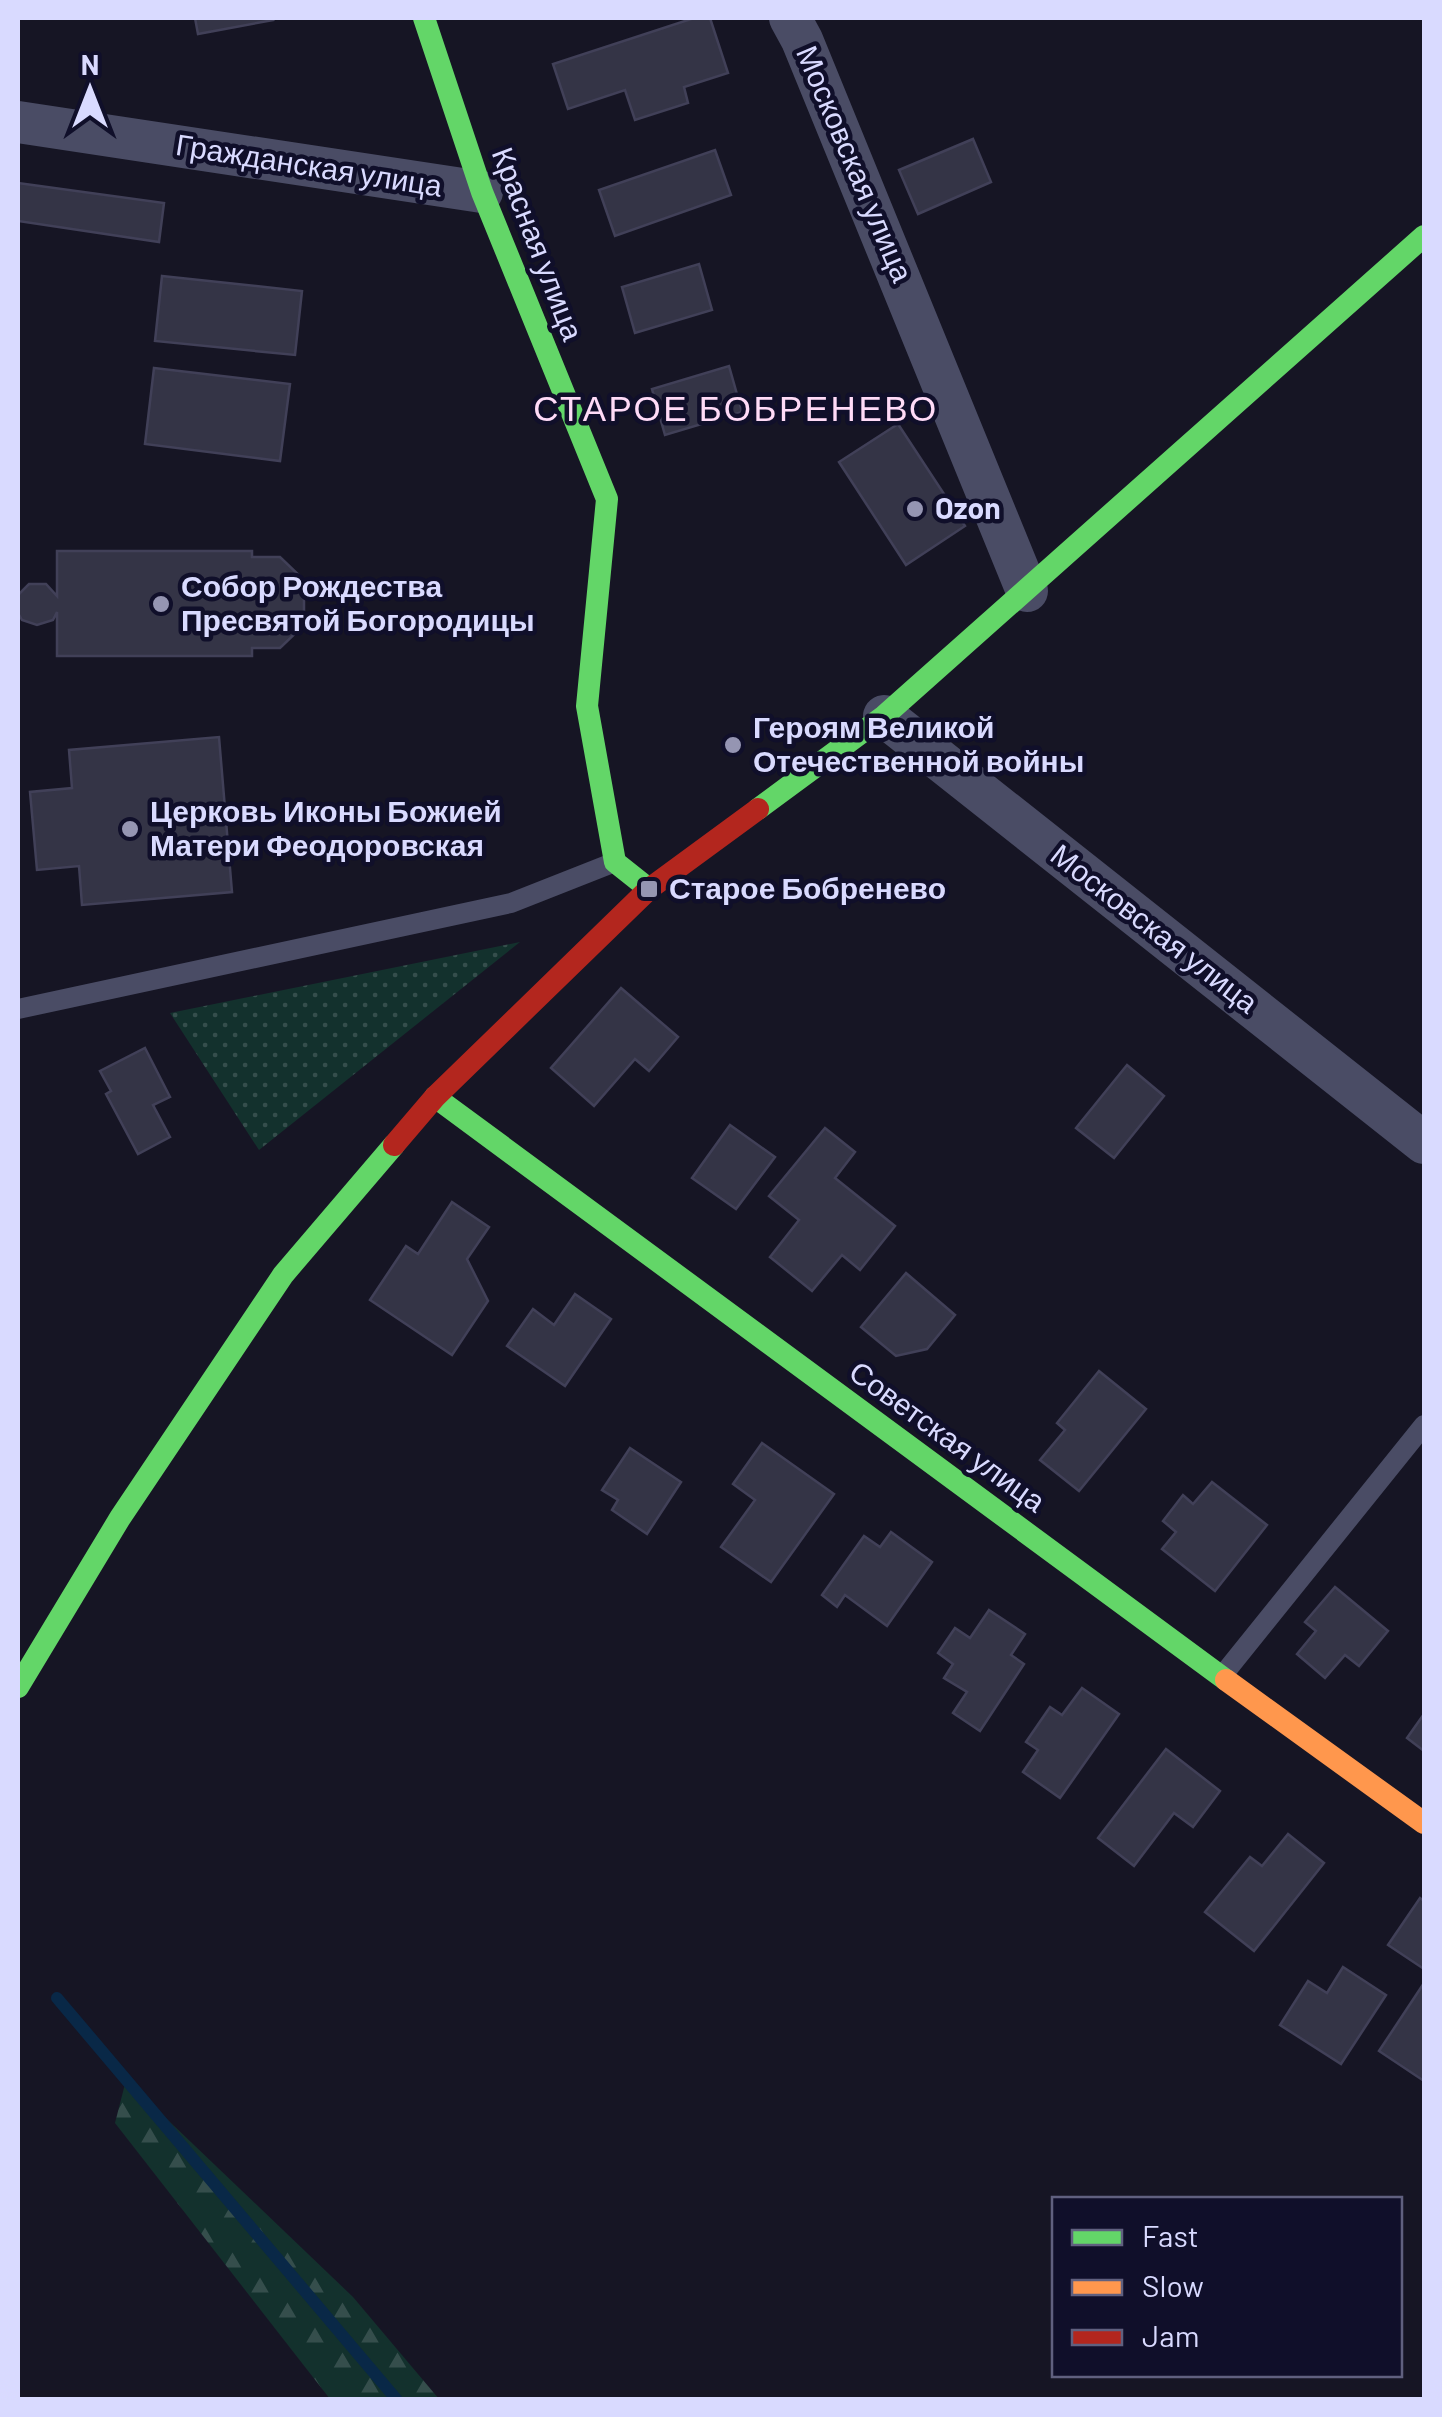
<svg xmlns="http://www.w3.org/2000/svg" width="1442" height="2417" viewBox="0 0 1442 2417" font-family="Barlow,sans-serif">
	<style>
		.grass { fill: url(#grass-dots) }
		.forest { fill: url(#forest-firs) }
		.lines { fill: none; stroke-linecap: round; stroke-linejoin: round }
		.stream { stroke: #092847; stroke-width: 12 }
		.building { fill: #343446; stroke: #414058; stroke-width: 2.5 }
		.lane { stroke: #4a4c65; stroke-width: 20 }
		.street { stroke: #4a4c65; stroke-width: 42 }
		.fast { stroke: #63d668; stroke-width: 22 }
		.slow { stroke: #ff974d; stroke-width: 22 }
		.jam { stroke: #b3261e; stroke-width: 22 }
		.poi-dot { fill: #9595b2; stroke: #100f2a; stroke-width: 4 }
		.labels { text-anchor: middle; stroke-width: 9; stroke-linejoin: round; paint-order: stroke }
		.street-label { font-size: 30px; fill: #d9daff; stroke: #100f2a }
		.poi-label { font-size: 30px; font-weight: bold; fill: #d9daff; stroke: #100f2a; text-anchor: start }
		.quarter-label { font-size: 35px; letter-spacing: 2.5px; fill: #ffdbf7; stroke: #100f2a }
	</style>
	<defs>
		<pattern id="grass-dots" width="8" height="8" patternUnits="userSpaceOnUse" patternTransform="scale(2.5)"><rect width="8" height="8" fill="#13312d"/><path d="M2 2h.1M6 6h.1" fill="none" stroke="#354e4c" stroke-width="1.8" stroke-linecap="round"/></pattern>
		<pattern id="forest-firs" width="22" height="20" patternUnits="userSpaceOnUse" patternTransform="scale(2.5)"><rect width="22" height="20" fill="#13312d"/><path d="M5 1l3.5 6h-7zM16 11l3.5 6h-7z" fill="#354e4c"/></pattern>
	</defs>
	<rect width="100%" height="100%" fill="#161524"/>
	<!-- grass -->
	<polygon class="grass" points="520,942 259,1150 170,1013"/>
	<!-- forest -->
	<polygon class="forest" points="126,2080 353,2297 439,2399 330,2399 115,2123"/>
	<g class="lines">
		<!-- stream -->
		<polyline class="stream" points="57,1998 397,2400"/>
	</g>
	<!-- building -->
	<g class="building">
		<polygon points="195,18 272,18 273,20 198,34"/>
		<polygon points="694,18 710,18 728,73 684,87 688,103 635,120 625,90 568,109 553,64"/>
		<polygon points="973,139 991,182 918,214 899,170"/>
		<polygon points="715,150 731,195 615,236 599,190"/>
		<polygon points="18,183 164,203 159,242 18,221"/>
		<polygon points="699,264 712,310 635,333 622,287"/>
		<polygon points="162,276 302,291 295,355 155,341"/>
		<polygon points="729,366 742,412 665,435 652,389"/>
		<polygon points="154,368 290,384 280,461 145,444"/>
		<polygon points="898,424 965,526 906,565 839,462"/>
		<polygon points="57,551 252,551 252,557 280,557 304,580 304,625 280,648 252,648 252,656 57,656 57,612 53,620 37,625 22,620 18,613 18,595 29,584 46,584 57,596"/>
		<polygon points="219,737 232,892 82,905 79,866 37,870 30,792 72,788 69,750"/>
		<polygon points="621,988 678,1037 649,1071 635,1059 594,1106 551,1068"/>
		<polygon points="145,1048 170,1097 153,1105 170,1137 138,1154 106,1094 111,1091 100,1071"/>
		<polygon points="1127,1065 1164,1096 1114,1158 1076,1128"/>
		<polygon points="730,1125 775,1157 736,1209 692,1178"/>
		<polygon points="825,1128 855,1152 835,1178 895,1226 860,1270 842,1255 812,1291 770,1257 799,1220 769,1196"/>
		<polygon points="452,1202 489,1227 467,1259 488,1301 452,1355 370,1300 406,1246 418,1254"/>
		<polygon points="906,1273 955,1315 927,1349 896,1356 861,1327"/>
		<polygon points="575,1294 611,1319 565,1386 507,1346 533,1309 554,1325"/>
		<polygon points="1099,1371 1146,1409 1079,1491 1040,1460 1065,1430 1057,1423"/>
		<polygon points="762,1443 834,1494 771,1582 721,1547 755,1500 733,1484"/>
		<polygon points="630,1448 681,1482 647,1534 612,1510 618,1500 602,1490"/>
		<polygon points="1212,1482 1267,1525 1215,1591 1162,1549 1176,1532 1163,1521 1183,1495 1193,1504"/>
		<polygon points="891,1532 932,1562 887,1626 845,1595 837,1607 822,1595 864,1536 880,1547"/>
		<polygon points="1335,1587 1388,1631 1359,1666 1345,1655 1325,1678 1297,1654 1316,1631 1305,1622"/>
		<polygon points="989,1610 1025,1634 1011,1655 1024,1664 980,1731 953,1713 967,1692 944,1678 953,1664 938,1653 955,1628 970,1638"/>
		<polygon points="1082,1688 1119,1714 1060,1798 1023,1772 1038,1750 1026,1742 1050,1707 1062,1715"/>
		<polygon points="1424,1714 1424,1751 1407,1738"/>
		<polygon points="1166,1749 1220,1791 1193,1827 1174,1813 1134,1866 1098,1838"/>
		<polygon points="1288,1834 1324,1863 1254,1951 1205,1912 1250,1857 1262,1866"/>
		<polygon points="1420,1898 1424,1901 1424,1969 1388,1945"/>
		<polygon points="1343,1967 1386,1995 1341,2064 1280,2025 1308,1981 1327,1993"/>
		<polygon points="1424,1983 1424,2081 1379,2051"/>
	</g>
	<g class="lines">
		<!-- lane -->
		<g class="lane">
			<polyline points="18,1009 511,903 615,862"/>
			<polyline points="1222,1676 1424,1425"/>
		</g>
		<!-- street -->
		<g class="street">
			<polyline points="790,18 802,40 1027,591"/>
			<polyline points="18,122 482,192"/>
			<polyline points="884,716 1424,1143"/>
		</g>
		<!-- fast -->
		<g class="fast">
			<polyline points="424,18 482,192 607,499 587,706 615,862 649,889"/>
			<polyline points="758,809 884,716 1424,236"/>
			<polyline points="435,1097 1226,1680"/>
			<polyline points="18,1687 120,1518 283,1275 394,1145"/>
		</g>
		<!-- slow -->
		<polyline class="slow" points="1226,1680 1424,1823"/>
		<!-- jam -->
		<polyline class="jam" points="394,1145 435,1097 649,889 758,809"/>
	</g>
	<!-- markers -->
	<g class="poi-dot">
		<circle cx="915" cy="509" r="10"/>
		<circle cx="161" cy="604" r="10"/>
		<circle cx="733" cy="745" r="10"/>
		<circle cx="130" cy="829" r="10"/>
		<rect x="639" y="879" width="20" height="20" rx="5"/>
	</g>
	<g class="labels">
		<!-- street labels -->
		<g class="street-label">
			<text transform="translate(854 164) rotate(67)" y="10">Московская улица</text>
			<text transform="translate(309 166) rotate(9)" y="10">Гражданская улица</text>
			<text transform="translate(537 244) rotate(69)" y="10">Красная улица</text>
			<text transform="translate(1154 929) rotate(38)" y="10">Московская улица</text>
			<text transform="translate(947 1437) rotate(36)" y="10">Советская улица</text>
		</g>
		<!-- poi labels -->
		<g class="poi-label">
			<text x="935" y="519">Ozon</text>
			<text x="181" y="597">Собор Рождества<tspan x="181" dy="34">Пресвятой Богородицы</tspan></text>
			<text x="753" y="738">Героям Великой<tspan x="753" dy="34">Отечественной войны</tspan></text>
			<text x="150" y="822">Церковь Иконы Божией<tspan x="150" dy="34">Матери Феодоровская</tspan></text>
			<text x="669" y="899">Старое Бобренево</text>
		</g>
		<!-- quarter labels -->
		<g class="quarter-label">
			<text x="736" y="421">СТАРОЕ БОБРЕНЕВО</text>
		</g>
	</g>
	<!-- border -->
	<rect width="1442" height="2417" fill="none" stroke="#d9daff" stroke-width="40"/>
	<!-- legend -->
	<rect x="1052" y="2197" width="350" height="180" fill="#100f2a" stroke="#60607f" stroke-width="2.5"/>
	<rect x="1072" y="2230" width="50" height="15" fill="#63d668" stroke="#60607f" stroke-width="2.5"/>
	<text x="1142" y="2247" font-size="30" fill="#d9daff">Fast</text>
	<rect x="1072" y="2280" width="50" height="15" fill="#ff974d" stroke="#60607f" stroke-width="2.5"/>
	<text x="1142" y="2297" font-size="30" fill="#d9daff">Slow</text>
	<rect x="1072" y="2330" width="50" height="15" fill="#b3261e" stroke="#60607f" stroke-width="2.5"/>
	<text x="1142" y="2347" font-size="30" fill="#d9daff">Jam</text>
	<!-- north arrow -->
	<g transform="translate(90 90)" stroke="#100f2a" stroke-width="8" paint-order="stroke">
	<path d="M0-8L18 38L0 25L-18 38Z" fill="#d9daff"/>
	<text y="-15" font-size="28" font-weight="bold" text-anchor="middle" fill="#d9daff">N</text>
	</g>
</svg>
